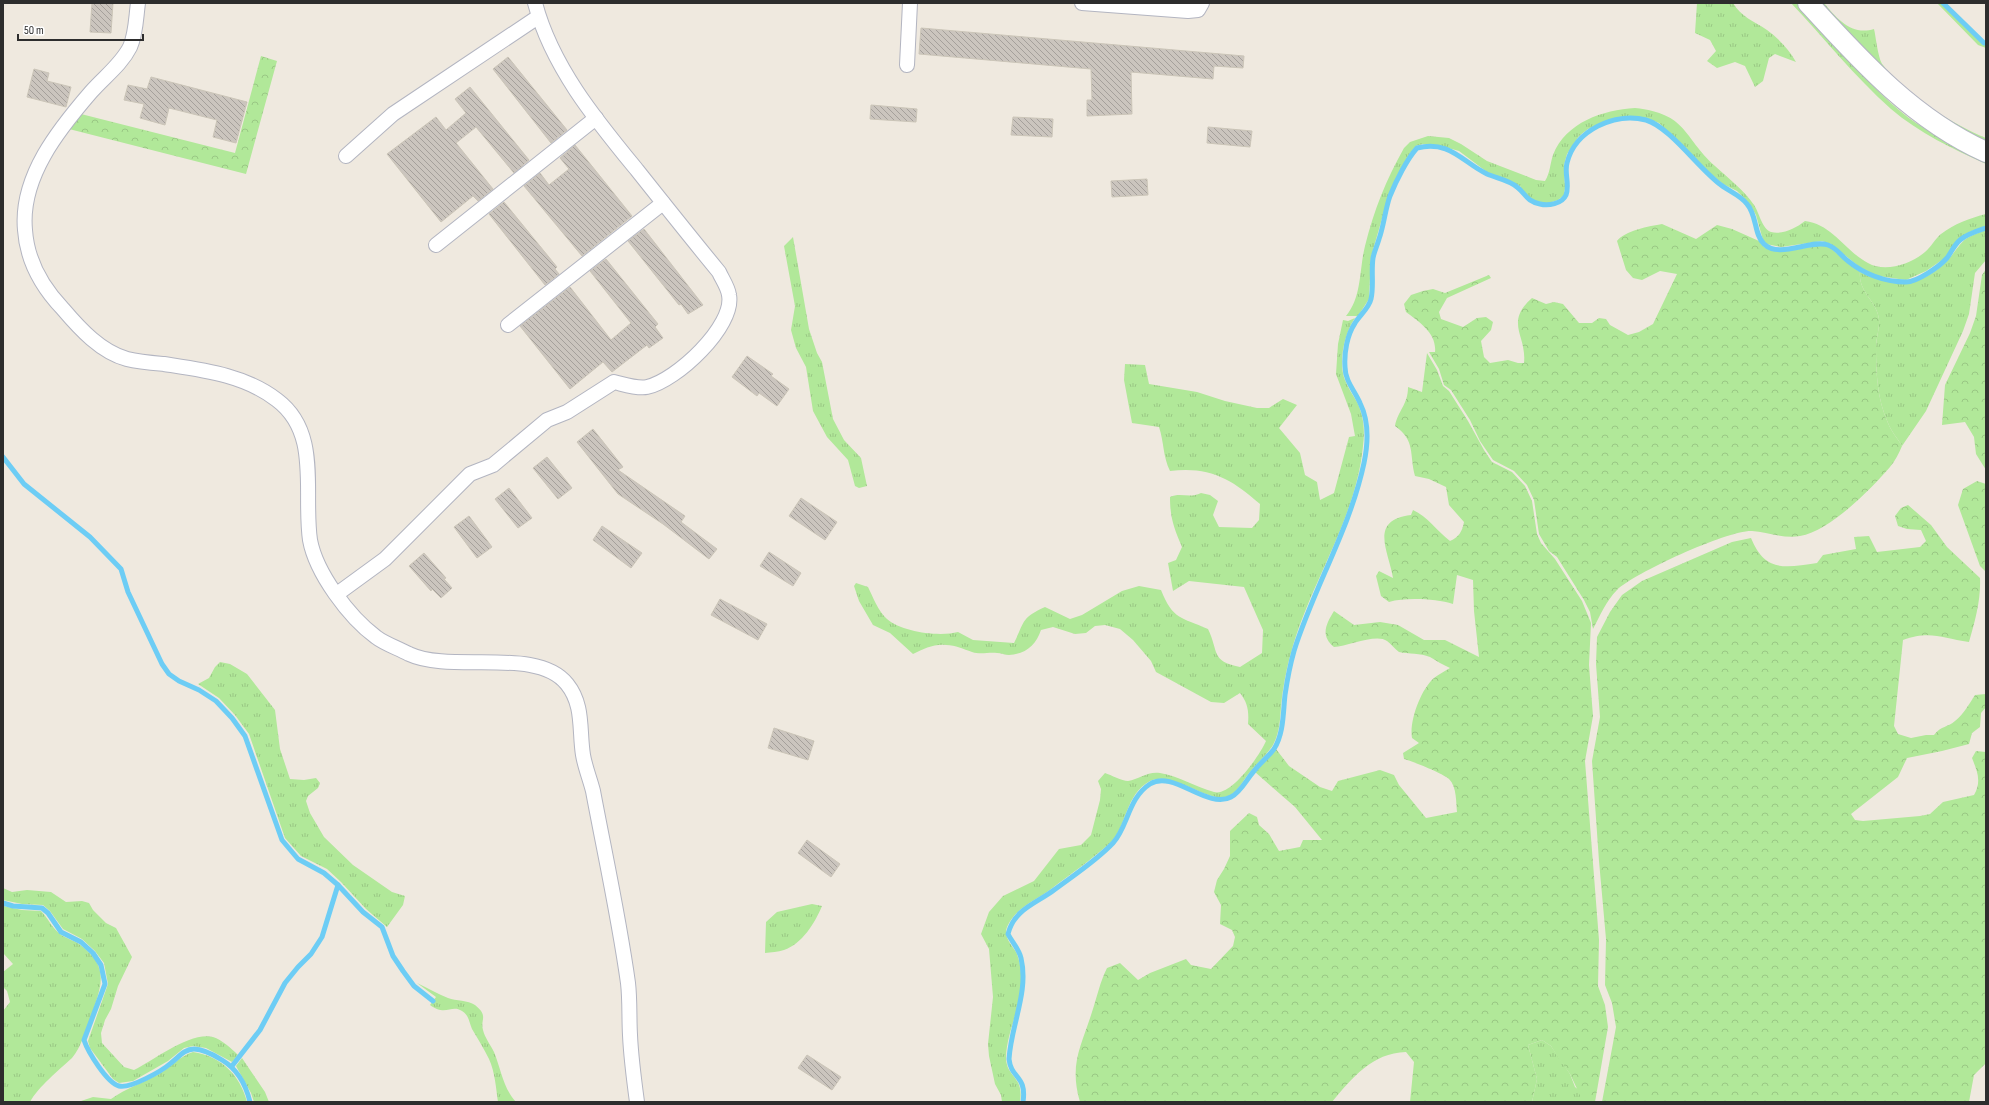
<svg xmlns="http://www.w3.org/2000/svg" width="1989" height="1105" viewBox="0 0 1989 1105" font-family="'Sofia Sans Condensed',sans-serif">
	<style>
		.grass { fill: url(#grass-tufts) }
		.forest { fill: url(#forest-crowns) }
		.lines { fill: none; stroke-linecap: round; stroke-linejoin: round }
		.stream { stroke: #6dcdf5; stroke-width: 5 }
		.building { fill: url(#building-back-hatch); stroke: #cbc5b8 }
		.street-casing { stroke: #b3b5c1; stroke-width: 16 }
		.secondary-casing { stroke: #b3b5c1; stroke-width: 22 }
		.street { stroke: #fff; stroke-width: 14 }
		.secondary { stroke: #fff; stroke-width: 20 }
	</style>
	<defs>
		<pattern id="grass-tufts" width="24" height="20" patternUnits="userSpaceOnUse"><rect width="24" height="20" fill="#b1e899"/><path d="M3 7l-1-3M5 7V3M7 7l1-3M15 17l-1-3M17 17v-4M19 17l1-3" fill="none" stroke="#99c784"/></pattern>
		<pattern id="forest-crowns" width="20" height="18" patternUnits="userSpaceOnUse"><rect width="20" height="18" fill="#b1e899"/><path d="M2 6a3 3 0 1 1 6 0M12 15a3 3 0 1 1 6 0" fill="none" stroke="#99c784"/></pattern>
		<pattern id="building-back-hatch" width="6" height="6" patternUnits="userSpaceOnUse"><rect width="6" height="6" fill="#cbc5be"/><path d="M-1 5l2 2M0 0l6 6M5-1l2 2" fill="none" stroke="#a5a09b"/></pattern>
	</defs>
	<rect width="100%" height="100%" fill="#efe9df"/>
	<!-- grass -->
	<g class="grass">
		<path d="M1697,3H1733C1741,17 1754,21 1767,30C1779,39 1789,49 1796,62L1775,54L1769,58L1763,81L1755,87L1745,66L1735,62L1717,68L1707,61L1716,51L1710,40L1695,33Z"/>
		<path d="M1791,3H1800C1833,40 1875,95 1916,123C1938,137 1963,148 1986,160V164C1953,149 1919,133 1891,109C1855,77 1824,38 1791,3Z"/>
		<path d="M1815,3H1824C1837,19 1852,36 1874,29C1876,37 1878,59 1883,65C1902,92 1955,126 1986,138V147L1933,117Z"/>
		<polygon points="1937,3 1942,3 1983,45 1986,44 1986,48 1978,45"/>
		<path d="M1635,108C1688,114 1682,136 1715,166C1728,178 1744,190 1754,205C1759,212 1762,229 1771,232C1783,235 1796,228 1805,221C1832,224 1845,251 1868,263C1885,273 1911,264 1925,252C1931,247 1935,239 1941,234C1954,224 1970,218 1986,214V226L1969,232L1957,240L1945,258L1926,271L1906,280L1885,277L1874,275L1862,269L1831,244L1822,241L1781,247L1766,244L1763,240L1756,215L1749,203L1737,191L1723,184L1711,174L1659,123L1646,118L1621,117L1610,120L1588,129L1579,136L1567,154L1564,165L1565,188L1564,195L1558,200L1549,203H1541L1532,200L1525,195L1520,186L1487,172L1459,151L1441,146L1423,144L1416,146L1410,153L1389,194L1371,257L1369,299L1358,316H1346C1362,297 1359,270 1365,246C1374,210 1386,180 1404,148L1410,142L1428,136L1449,138L1461,144L1487,161L1536,180L1545,181C1550,173 1550,164 1553,155C1566,122 1603,110 1635,108Z"/>
		<path d="M1986,230V260L1975,273L1969,314L1963,331L1926,411L1902,446C1898,439 1891,431 1888,423C1877,399 1876,372 1876,347C1876,338 1880,328 1879,319C1877,301 1858,292 1860,272C1871,277 1897,286 1908,283C1922,281 1939,270 1948,260C1964,241 1960,239 1986,230Z"/>
		<polygon points="793,237 809,329 817,353 822,362 833,419 844,440 861,458 867,486 859,488 855,486 848,460 827,437 813,411 806,367 796,348 791,330 795,306 784,246"/>
		<path d="M1355,318C1344,334 1338,363 1345,380C1348,388 1353,395 1357,402C1364,416 1365,431 1363,446C1356,520 1310,582 1291,653C1287,666 1284,682 1282,697C1280,713 1281,731 1273,745C1267,755 1257,763 1250,772C1244,779 1239,790 1231,795C1211,807 1173,769 1150,781C1125,794 1127,827 1110,843C1092,859 1071,874 1051,889C1035,901 1016,907 1007,927C1003,938 1013,946 1017,954C1019,960 1021,967 1021,974C1024,1002 1007,1029 1006,1057C1006,1078 1024,1075 1020,1102H1002L1001,1095L995,1084L989,1056L988,1044L993,997L989,949L981,934L989,912L1003,896L1034,881L1059,849L1081,845L1091,835L1100,800L1101,789L1098,781L1105,773C1111,775 1122,781 1128,781C1139,779 1148,771 1160,773C1179,776 1195,787 1214,792C1231,797 1260,755 1266,741L1248,724C1249,712 1248,703 1240,693L1224,703L1211,702L1156,672L1151,661L1133,640L1120,629L1105,625L1095,626L1086,633L1075,634L1053,627L1041,630C1036,645 1026,654 1009,655C1005,655 1001,653 997,653C988,652 981,655 972,652C963,649 956,645 946,645C933,644 924,649 913,654L890,633L873,625L859,601L854,586L856,583L868,587C873,597 878,611 887,619C902,632 939,637 958,632L973,640L1014,643C1025,621 1021,618 1045,607L1070,619L1082,615L1122,591L1139,586L1161,590C1173,620 1181,617 1208,629C1219,651 1210,661 1240,667L1262,653L1263,630L1244,587L1189,581L1173,591L1168,563L1176,560L1182,547C1174,528 1170,518 1170,497C1181,492 1189,499 1201,493L1210,495L1218,501L1213,515L1219,527L1252,528L1259,520L1260,504C1232,479 1209,466 1170,471C1163,457 1164,442 1159,427L1132,423L1124,380L1125,364L1145,365L1149,384L1197,392L1225,401L1257,408H1269L1283,399L1297,405L1279,428L1300,453L1305,475L1317,482L1320,500L1334,493L1349,437L1355,436L1351,414L1336,374L1338,344L1343,320L1348,321Z"/>
		<polygon points="220,662 230,664 247,674 275,710 280,749 290,779 304,780 316,778 320,783 318,788 308,796 306,801 310,813 324,837 353,865 392,892 405,896 403,905 387,927 366,909 341,882 327,869 301,856 285,838 249,734 235,715 219,698 198,684 209,678 215,667"/>
		<path d="M3,888L12,892L27,890L51,892L66,902L82,901L89,903L93,910L106,923L116,928L132,957L118,986L111,1009L105,1020L101,1033L102,1043L124,1067L134,1070C154,1060 191,1031 213,1037C222,1040 231,1048 238,1055L232,1062L206,1048L193,1046L184,1048L168,1061L133,1081L119,1083L113,1079L90,1048L88,1041L108,984L104,963L95,951L82,939L63,929L50,911L43,905L22,904L3,900Z"/>
		<path d="M812,904L822,906C815,923 802,944 784,950C778,952 771,952 765,953L766,922L777,912Z"/>
		<path d="M3,906L22,910L41,911C48,918 52,928 60,934C65,938 73,940 79,944C111,967 101,986 91,1017C86,1029 81,1048 72,1058C59,1070 38,1087 30,1102H3V1011L10,1002L7,991L3,987V972L13,964L3,953Z"/>
		<path d="M417,983C428,988 438,994 448,998C456,1001 468,1000 475,1005C489,1016 480,1019 483,1030C485,1038 490,1044 494,1052C501,1069 503,1088 516,1102H498C496,1088 495,1072 489,1059C484,1049 478,1039 472,1029C469,1022 469,1015 462,1011C451,1004 446,1017 430,1005L436,997Z"/>
		<polygon points="1542,1040 1551,1046 1570,1074 1575,1087 1595,1102 1532,1102 1537,1079 1528,1045"/>
		<path d="M193,1052C221,1056 240,1075 247,1102H78L93,1097L111,1099C126,1088 143,1083 159,1074C171,1067 180,1056 193,1052Z"/>
		<polygon points="242,1058 265,1092 269,1102 254,1102 251,1093 236,1066"/>
	</g>
	<!-- forest -->
	<g class="forest">
		<polygon points="261,56 277,61 246,174 69,129 81,114 235,153"/>
		<path d="M1662,224L1696,239L1717,225L1732,229L1759,241L1764,247L1772,250H1794L1821,245L1829,247L1860,272C1858,292 1877,301 1879,319C1880,328 1876,338 1876,347C1876,372 1877,399 1888,423C1891,431 1898,439 1902,446C1899,453 1895,461 1890,467C1870,490 1830,531 1800,536C1784,539 1767,532 1752,531C1728,530 1634,573 1617,590C1606,601 1600,616 1593,629L1590,612L1584,600L1557,557L1549,551L1539,534L1534,500L1527,485L1514,471L1493,460L1480,441L1470,420L1451,390L1444,385L1439,369L1429,352H1435C1437,333 1419,322 1406,312L1404,304L1411,295L1423,291L1433,289L1445,293L1489,275L1491,278L1447,298L1439,312L1441,319L1463,327L1477,318L1486,317L1493,322L1491,330L1481,341L1484,357L1490,363L1508,360L1518,363H1524C1527,335 1504,323 1532,298L1546,304L1554,302L1563,304L1579,323H1592L1599,318L1606,319L1610,325L1628,335L1639,332L1653,324L1677,274L1660,271L1642,280L1633,278L1626,270L1617,241C1624,231 1650,226 1662,224Z"/>
		<polygon points="1986,269 1986,470 1976,454 1974,437 1965,422 1942,425 1945,385 1970,333 1976,316 1982,275"/>
		<path d="M1427,353L1437,370L1443,386L1449,391L1468,421L1484,450L1492,462L1512,472L1525,486L1532,501L1537,534L1541,543L1555,559L1582,601L1591,623L1589,665L1593,716L1585,761L1599,940L1598,986L1605,1005L1608,1027L1595,1102L1580,1095L1570,1074L1559,1059L1551,1046L1542,1040L1528,1045L1537,1079L1532,1102H1410L1414,1062L1406,1052C1372,1053 1352,1078 1332,1102H1080C1069,1064 1081,1047 1092,1012C1097,997 1100,982 1107,968L1120,963L1138,980L1150,973L1186,959L1191,965L1211,969L1233,946L1235,937L1232,930L1220,924L1221,905L1214,892L1217,880L1224,869L1230,856V831L1249,813L1257,817L1259,825L1269,834L1279,851L1300,847L1303,840H1322L1295,807L1255,772L1276,749L1289,766L1320,787L1332,791L1338,781L1380,770L1394,775L1399,785L1426,818L1457,812C1456,803 1457,787 1449,779C1444,774 1412,761 1404,759L1403,753L1419,743L1412,738C1409,721 1421,689 1434,678C1439,674 1445,671 1450,668C1443,665 1437,661 1430,657C1420,653 1409,654 1399,652C1395,649 1391,644 1387,641C1377,633 1348,646 1334,647C1320,636 1326,624 1334,611L1354,625L1380,622L1398,625L1424,640H1445L1479,657L1474,611L1473,580L1457,575L1453,604C1436,599 1407,597 1389,602L1381,596L1376,576L1379,571L1393,578C1389,552 1368,520 1411,515L1413,510C1427,516 1437,531 1450,541C1459,537 1462,532 1464,522L1449,505L1446,487L1429,479L1415,476C1409,454 1416,441 1395,426C1398,410 1408,405 1408,387L1422,392Z"/>
		<polygon points="1977,481 1986,484 1986,572 1980,566 1958,505 1963,489"/>
		<path d="M1908,505L1931,525L1947,547L1980,578C1981,600 1975,621 1969,642C1942,638 1930,630 1903,640L1894,726L1898,734L1911,738L1926,735H1934C1942,725 1947,728 1955,721C1964,714 1969,704 1975,695L1986,694V707L1981,713L1980,727L1972,733L1969,744L1942,751L1907,758L1898,777L1851,814L1855,820L1863,821L1920,816L1930,814L1943,802L1974,795C1982,781 1977,771 1972,758L1976,751L1986,752V1063L1974,1075L1969,1102H1602L1616,1027L1612,1003L1605,985L1606,939L1599,861L1592,761L1600,717L1596,664L1597,637L1610,612L1622,595L1642,581L1732,542L1751,538C1765,572 1784,568 1817,563L1823,555L1856,549L1854,537L1869,536L1877,552L1920,547L1926,541L1921,530L1907,529L1898,526L1895,516L1901,508Z"/>
	</g>
	<g class="lines">
		<!-- stream -->
		<g class="stream">
			<polyline points="1943,3 1984,43 1986,43"/>
			<polyline points="3,457 24,484 90,537 121,569 128,592 162,664 169,674 179,681 199,690 216,701 232,718 245,736 282,840 298,859 324,873 338,885 363,912 382,927 393,956 403,971 414,986 433,1001"/>
			<path d="M3,903L13,906L42,908L48,913L61,932L81,942L93,953L101,965L105,984L84,1040C88,1052 107,1083 119,1086C130,1089 162,1071 171,1063C178,1058 184,1049 194,1049C204,1049 214,1055 222,1060C237,1069 246,1085 250,1102"/>
			<polyline points="232,1066 260,1030 285,983 298,967 311,954 322,937 338,885"/>
			<path d="M1023,1102C1027,1075 1011,1079 1009,1059C1011,1025 1029,992 1021,958C1019,949 1012,942 1008,934C1014,909 1037,903 1054,890C1074,875 1096,861 1113,843C1128,827 1128,798 1150,784C1173,769 1207,810 1231,797C1241,792 1246,780 1254,771C1260,763 1268,757 1274,749C1284,733 1283,712 1285,695C1287,681 1290,665 1294,651C1314,587 1350,529 1364,463C1368,444 1369,421 1360,403C1355,391 1345,381 1345,367C1344,353 1347,335 1355,323C1360,315 1369,308 1371,299C1374,286 1371,272 1373,258C1374,252 1377,246 1379,239C1384,225 1385,210 1390,196C1396,181 1407,159 1417,148C1450,140 1462,162 1487,174C1496,178 1509,180 1517,187C1526,194 1526,201 1540,204C1548,206 1562,204 1566,195C1570,185 1564,173 1567,163C1575,130 1615,112 1646,120C1670,127 1699,169 1721,185C1730,192 1740,195 1747,204C1757,215 1754,235 1764,244C1779,259 1811,239 1828,245C1837,248 1841,256 1848,261C1864,274 1885,282 1906,282C1917,282 1939,267 1947,258C1951,253 1954,245 1960,240C1967,234 1977,231 1986,228"/>
		</g>
	</g>
	<!-- building -->
	<g class="building">
		<polygon points="92,3 113,3 111,33 90,32"/>
		<polygon points="921,28 1244,56 1243,68 1214,66 1213,79 1131,72 1132,114 1087,116 1087,100 1092,100 1091,69 919,54"/>
		<polygon points="508,57 567,130 551,143 493,69"/>
		<polygon points="34,69 49,73 47,81 71,87 66,107 27,97"/>
		<polygon points="151,77 247,102 236,143 213,137 217,120 169,108 165,125 140,118 144,104 124,100 128,85 147,89"/>
		<polygon points="470,87 529,160 514,173 476,127 456,143 493,189 478,201 473,196 441,222 387,154 436,117 446,130 466,113 455,99"/>
		<polygon points="871,105 917,109 916,122 870,119"/>
		<polygon points="1013,117 1053,119 1052,137 1011,135"/>
		<polygon points="1208,127 1252,131 1250,147 1207,143"/>
		<polygon points="575,145 632,216 582,256 524,186 540,173 549,185 569,169 560,158"/>
		<polygon points="1147,179 1148,195 1112,197 1111,181"/>
		<polygon points="504,202 557,267 555,269 559,274 545,285 489,214"/>
		<polygon points="644,229 703,305 688,314 681,304 679,305 628,241"/>
		<polygon points="606,259 658,324 655,327 663,338 649,348 647,345 612,372 603,362 570,389 520,326 570,287 611,340 631,323 590,271"/>
		<polygon points="747,356 773,374 771,376 789,389 777,406 759,393 757,396 732,377"/>
		<polygon points="593,429 623,467 618,470 685,516 681,522 717,549 709,559 663,524 618,494 577,442"/>
		<polygon points="547,457 572,488 558,499 533,468"/>
		<polygon points="509,488 532,518 518,528 495,499"/>
		<polygon points="801,498 837,522 825,540 789,516"/>
		<polygon points="469,516 492,547 477,558 454,527"/>
		<polygon points="602,526 642,553 631,568 593,540"/>
		<polygon points="769,552 801,573 793,586 760,566"/>
		<polygon points="424,553 446,578 444,579 452,588 441,598 432,589 431,591 409,566"/>
		<polygon points="720,599 767,624 758,640 711,615"/>
		<polygon points="774,728 814,741 808,760 768,748"/>
		<polygon points="807,840 840,864 831,877 798,853"/>
		<polygon points="807,1055 841,1077 832,1090 798,1068"/>
	</g>
	<g class="lines">
		<defs>
			<g id="street">
				<path d="M138,3C136,17 136,34 130,47C121,65 104,77 91,92C59,129 20,177 25,230C27,260 42,287 63,309C80,329 101,352 127,359C139,362 152,363 164,364C203,370 245,375 277,400C321,433 303,492 310,540C316,573 349,617 376,637C385,644 398,648 409,654C452,674 537,646 567,684C584,705 579,730 583,755C585,767 590,779 593,791C605,855 619,918 628,983C630,1000 629,1018 630,1035C631,1057 634,1080 637,1102"/>
				<polyline points="1082,3 1188,11 1198,10 1202,3"/>
				<polyline points="907,65 910,3"/>
				<polyline points="346,156 393,114 538,17"/>
				<polyline points="436,245 596,118"/>
				<polyline points="508,325 663,203"/>
				<path d="M337,594L385,559L470,474L493,465L547,420L567,412L614,382C623,384 637,389 647,387C676,381 735,326 729,295C728,287 722,279 719,272C691,238 664,204 637,170C596,120 552,67 535,3"/>
			</g>
			<path id="secondary" d="M1808,3C1861,61 1913,119 1986,152"/>
		</defs>
		<!-- street casing -->
		<use href="#street" class="street-casing"/>
		<!-- secondary casing -->
		<use href="#secondary" class="secondary-casing"/>
		<!-- street -->
		<use href="#street" class="street"/>
		<!-- secondary -->
		<use href="#secondary" class="secondary"/>
	</g>
	<!-- border -->
	<rect width="1989" height="1105" fill="none" stroke="#2d2d2d" stroke-width="8"/>
	<!-- scale -->
	<path d="M18 34v6h125v-6" fill="none" stroke="#2d2d2d" stroke-width="2"/>
	<text x="24" y="34" font-size="12" fill="#2d2d2d" stroke="#ffffff" stroke-width="3" paint-order="stroke">50 m</text>
</svg>
